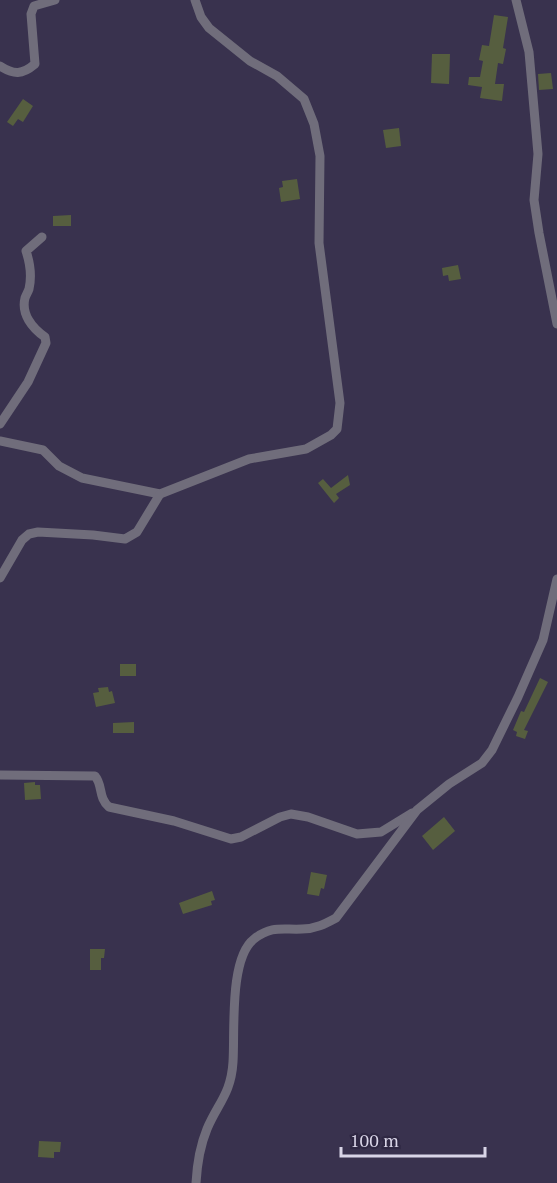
<svg xmlns="http://www.w3.org/2000/svg" width="557" height="1183" viewBox="0 0 557 1183" font-family="'PT Serif',serif">
	<style>
		.building { fill: #565e3f }
		.lines { fill: none; stroke-linecap: round; stroke-linejoin: round }
		.minor { stroke: #706d7b; stroke-width: 9 }
	</style>
	<rect width="100%" height="100%" fill="#39324e"/>
	<!-- building -->
	<g class="building">
		<polygon points="494,15 508,17 503,48 506,49 503,64 498,63 495,84 504,84 502,101 480,98 482,87 468,85 469,77 480,77 483,61 479,60 482,45 489,46"/>
		<polygon points="432,54 450,54 449,84 431,83"/>
		<polygon points="551,73 553,89 539,90 538,74"/>
		<polygon points="23,99 33,106 23,122 18,119 13,126 7,122"/>
		<polygon points="399,128 401,146 386,148 383,130"/>
		<polygon points="297,179 300,199 281,202 279,188 283,187 282,181"/>
		<polygon points="71,215 71,226 53,226 53,216"/>
		<polygon points="458,265 461,279 449,281 448,275 443,276 442,268"/>
		<polygon points="348,475 350,485 336,494 339,498 334,503 318,483 323,479 331,488"/>
		<rect x="120" y="664" width="16" height="12"/>
		<polygon points="540,678 548,682 524,730 528,731 525,739 516,736 517,732 513,730 521,711 524,712"/>
		<polygon points="108,687 109,692 112,691 115,703 96,707 93,693 99,692 98,688"/>
		<polygon points="134,722 134,733 113,733 113,723"/>
		<polygon points="35,782 35,785 40,785 41,799 25,800 24,783"/>
		<polygon points="444,817 455,831 433,850 422,836"/>
		<polygon points="311,872 327,875 324,889 321,888 319,896 307,894"/>
		<polygon points="212,891 215,900 211,901 212,905 183,914 179,903"/>
		<polygon points="90,949 105,949 104,958 101,958 101,970 90,970"/>
		<polygon points="39,1141 61,1142 60,1152 54,1152 54,1158 38,1157"/>
	</g>
	<g class="lines">
		<!-- minor -->
		<g class="minor">
			<polyline points="516,0 529,52 538,154 534,200 539,233 557,324"/>
			<path d="M0,66C14,75 22,75 35,64L31,14L34,6L55,0"/>
			<path d="M0,424L28,382L46,343L45,337C32,328 21,314 25,298C26,295 28,292 29,289C32,276 30,263 26,251L42,237"/>
			<polyline points="0,441 43,450 59,466 82,478 160,494 249,459 306,449 331,435 337,429 340,403 319,243 320,156 314,124 304,99 277,76 250,61 209,28 201,17 195,0"/>
			<polyline points="0,578 22,540 29,534 38,532 93,535 125,539 137,532 160,494"/>
			<path d="M0,775L95,776C103,785 98,798 109,807L174,821L231,839L241,837L280,817L291,814L308,817L357,834L381,832L412,813"/>
			<path d="M196,1183C197,1165 200,1146 207,1129C218,1103 231,1094 233,1062C235,1032 229,958 254,939C272,925 283,930 302,929C315,929 325,924 336,918L417,810L449,784L482,763L492,750L518,697L543,640L557,579"/>
		</g>
	</g>
	<!-- scale -->
	<path d="M341 1147v9h144v-9" fill="none" stroke="#d9d5e7" stroke-width="3"/>
	<text x="350" y="1147" font-size="18" fill="#d9d5e7" stroke="#2f2843" stroke-width="4.5" paint-order="stroke">100 m</text>
</svg>
